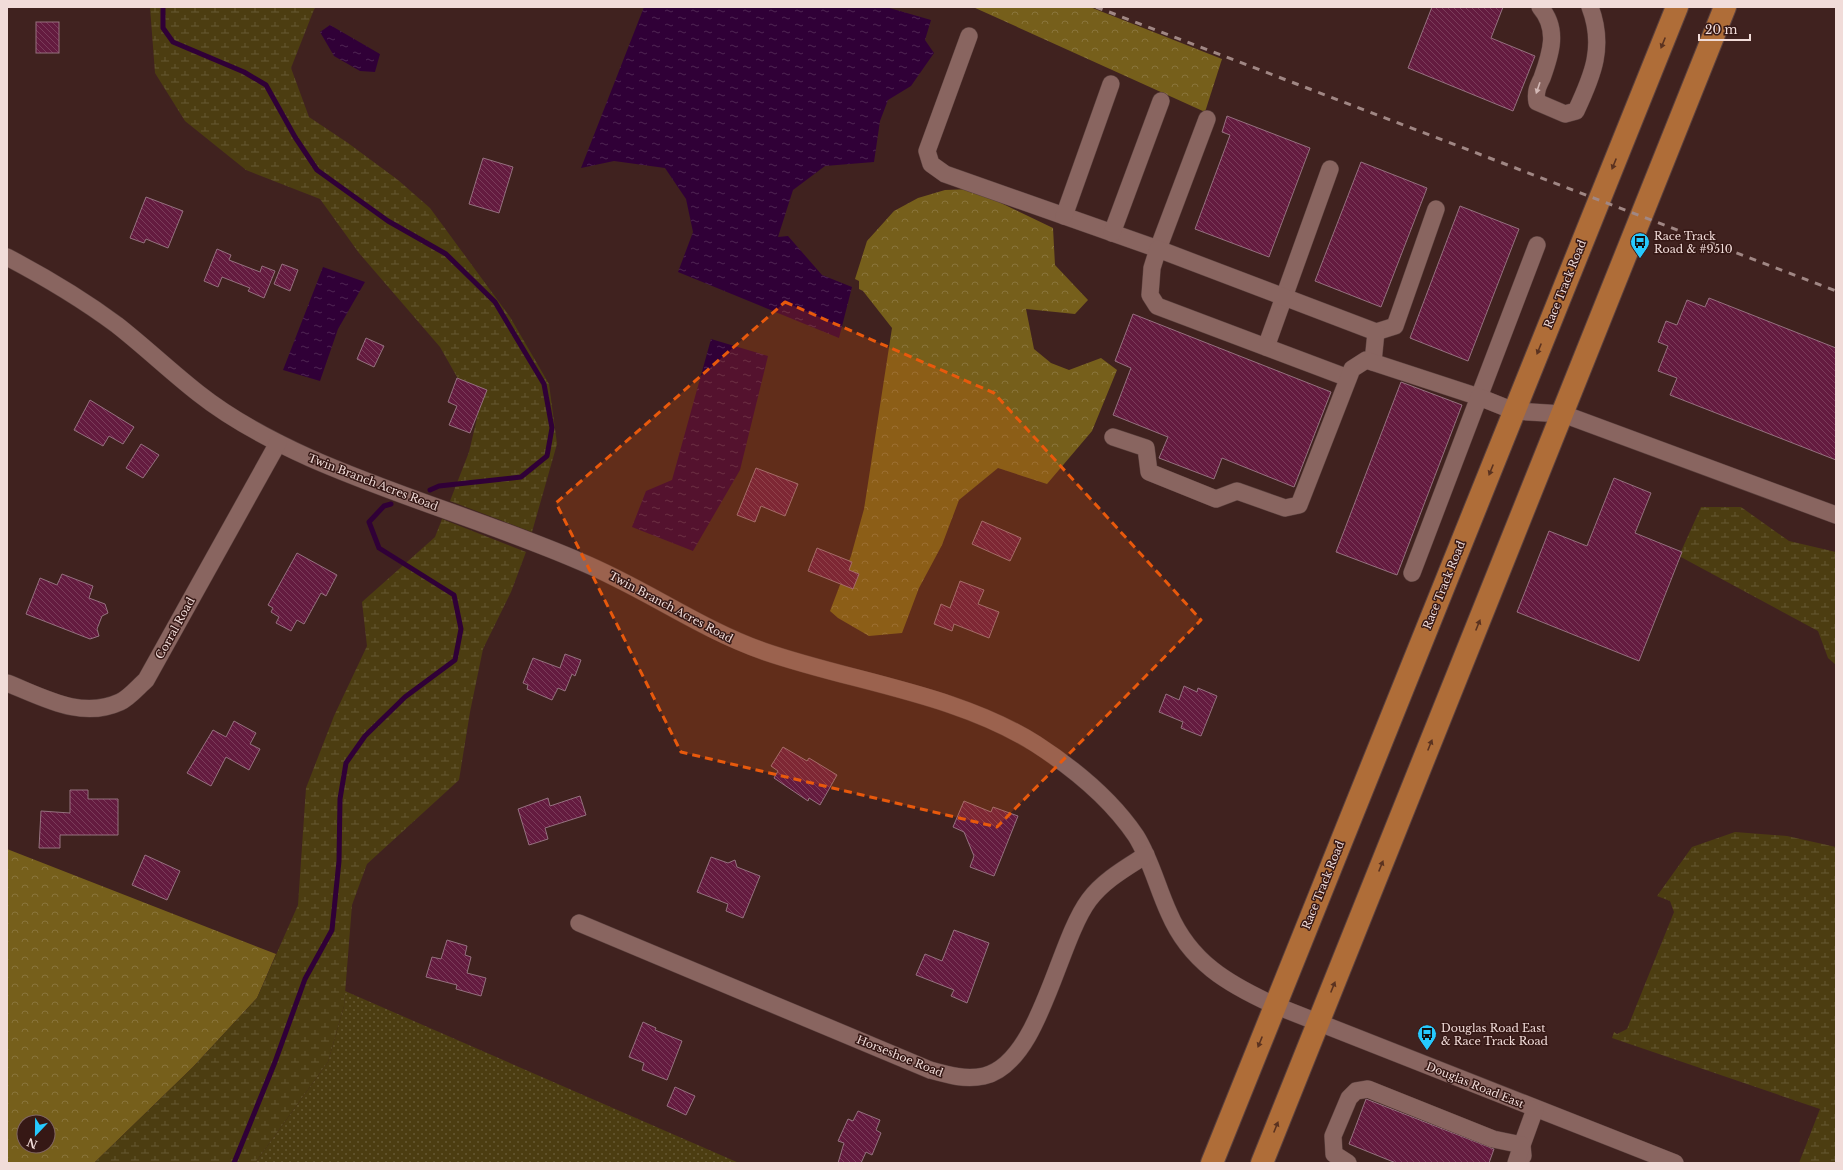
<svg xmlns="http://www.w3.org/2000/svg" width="1843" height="1170" viewBox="0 0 1843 1170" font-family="'Libre Baskerville',serif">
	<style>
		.forest { fill: url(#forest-crowns); fill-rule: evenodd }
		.wetland { fill: url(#wetland-marsh) }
		.park { fill: url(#park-dots) }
		.water { fill: url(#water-ripples) }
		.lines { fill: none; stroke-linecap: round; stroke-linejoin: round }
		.stream { stroke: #300037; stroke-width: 5 }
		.building { fill: url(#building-back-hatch); stroke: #95717f }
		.minor-casing { stroke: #5b413e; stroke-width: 18 }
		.major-casing { stroke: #5b413e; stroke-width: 24 }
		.minor { stroke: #896560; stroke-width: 17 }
		.major { stroke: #af6d38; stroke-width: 22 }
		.rail { stroke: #a08784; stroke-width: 3; stroke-dasharray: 7 7; stroke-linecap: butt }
		.oneway { fill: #5a3220 }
		.oneway2 { fill: #d2b8b5 }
		.marked { fill: #e8590c; fill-opacity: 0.2; stroke: #e8590c; stroke-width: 3; stroke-dasharray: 8 5; stroke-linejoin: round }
		.labels { text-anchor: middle; stroke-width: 3; stroke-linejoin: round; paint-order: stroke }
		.poi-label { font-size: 11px; fill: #f1dcd9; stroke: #361815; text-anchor: start }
		.street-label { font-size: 11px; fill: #f1dcd9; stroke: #361815 }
	</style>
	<defs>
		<pattern id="forest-crowns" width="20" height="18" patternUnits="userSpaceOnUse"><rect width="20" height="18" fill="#765f1b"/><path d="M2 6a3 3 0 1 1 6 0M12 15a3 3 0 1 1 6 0" fill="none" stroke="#8a753c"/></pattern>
		<pattern id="wetland-marsh" width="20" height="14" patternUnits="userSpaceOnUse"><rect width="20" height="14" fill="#4c3d11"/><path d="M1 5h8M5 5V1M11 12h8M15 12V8" fill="none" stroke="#665833"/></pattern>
		<pattern id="park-dots" width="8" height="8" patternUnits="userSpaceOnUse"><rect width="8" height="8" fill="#4c3d11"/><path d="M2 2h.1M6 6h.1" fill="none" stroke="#665833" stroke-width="1.8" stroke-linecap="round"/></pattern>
		<pattern id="water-ripples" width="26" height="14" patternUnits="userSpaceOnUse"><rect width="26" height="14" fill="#300037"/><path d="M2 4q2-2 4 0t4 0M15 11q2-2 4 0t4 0" fill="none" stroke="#4e2553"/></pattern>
		<pattern id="building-back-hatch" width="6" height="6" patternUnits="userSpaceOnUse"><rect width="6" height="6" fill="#641b3f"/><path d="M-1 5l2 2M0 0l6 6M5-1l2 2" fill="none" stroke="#7b3c5a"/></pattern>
	</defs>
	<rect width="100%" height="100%" fill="#40221f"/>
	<!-- forest -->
	<g class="forest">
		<polygon points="973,7 1090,7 1222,59 1205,112"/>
		<polygon points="972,189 1053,228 1055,265 1088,300 1075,314 1026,309 1034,349 1051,363 1069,370 1101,358 1117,370 1092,431 1047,484 998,468 959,500 942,545 919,588 902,633 869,636 838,618 830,611 851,556 864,509 892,328 863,291 859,289 859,281 855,279 867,241 894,211 918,198 945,190"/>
		<path d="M7,849L276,954L257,998L193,1067L94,1163H7ZM24,1122H48V1146H24Z"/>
	</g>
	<!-- wetland -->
	<g class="wetland">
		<polygon points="150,7 315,7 291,68 309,117 348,143 398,180 430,208 510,317 549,384 557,444 532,532 450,501 469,452 478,414 440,347 359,253 320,199 246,170 185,121 155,73"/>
		<polygon points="1701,507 1741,507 1789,541 1836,552 1836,665 1828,658 1818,631 1679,556"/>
		<polygon points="442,519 526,552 511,592 483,649 470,712 459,780 367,864 352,905 344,1006 328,1062 255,1163 94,1163 193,1067 257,998 298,905 306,788 334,716 367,646 362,602 435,537"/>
		<polygon points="1735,832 1787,836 1836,847 1836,1163 1799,1163 1820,1109 1612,1038 1614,1032 1617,1034 1627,1029 1674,912 1670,901 1657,896 1692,847"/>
	</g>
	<!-- park -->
	<polygon class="park" points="345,991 739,1163 255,1163 328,1062 344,1006"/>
	<!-- water -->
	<g class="water">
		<polygon points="644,7 886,7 931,20 925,40 934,53 911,86 888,100 880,121 874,162 825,166 793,190 778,237 788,236 822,275 852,287 839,338 678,272 693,232 686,199 665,168 614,161 581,168"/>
		<polygon points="330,25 380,54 375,72 360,71 334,56 320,32"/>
		<polygon points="323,267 365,282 338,329 320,381 283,370"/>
		<polygon points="711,339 768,356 740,470 693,551 632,527 646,491 672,480"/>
	</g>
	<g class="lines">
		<!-- stream -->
		<g class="stream">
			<polyline points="163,7 163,28 173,42 244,72 266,85 295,137 317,170 388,221 446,254 495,302 544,384 552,428 547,456 521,477 439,486 430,490"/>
			<polyline points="234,1163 275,1062 305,979 332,930 339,861 340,799 346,763 365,736 405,697 455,660 461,629 454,595 379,548 369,522 384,506 391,504"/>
		</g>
	</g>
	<!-- building -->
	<g class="building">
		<polygon points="1432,7 1503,7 1491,38 1535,56 1513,111 1408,68"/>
		<rect x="36" y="22" width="23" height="31"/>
		<polygon points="1227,116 1310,148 1269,257 1195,229 1230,135 1222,132"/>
		<polygon points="483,158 513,167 499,213 469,204"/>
		<polygon points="1361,162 1427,188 1381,307 1315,281"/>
		<polygon points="146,197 183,211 168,248 146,239 144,243 130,238"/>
		<polygon points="1460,206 1519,229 1468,361 1410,338"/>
		<polygon points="217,249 231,255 229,260 260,272 262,266 275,271 264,298 248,291 250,288 222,277 218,287 204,281"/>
		<polygon points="282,264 298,270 290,291 274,284"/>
		<polygon points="1709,298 1836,348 1836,460 1670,395 1677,378 1658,371 1668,346 1658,342 1666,321 1677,325 1687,300 1705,307"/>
		<polygon points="1133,314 1331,392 1294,487 1222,458 1214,479 1159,458 1168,437 1113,415 1131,368 1115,361"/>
		<polygon points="366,338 384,346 374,367 357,359"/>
		<polygon points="457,378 487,390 470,433 449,425 457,406 448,402"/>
		<polygon points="1401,382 1462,405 1397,575 1336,552"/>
		<polygon points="90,400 134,427 123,444 109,436 103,446 74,430"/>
		<polygon points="141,444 159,455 143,478 126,468"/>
		<polygon points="756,468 798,484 785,516 761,506 755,522 737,515"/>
		<polygon points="1614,478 1651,493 1635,533 1682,552 1639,661 1517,612 1549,531 1587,546"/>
		<polygon points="982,521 1021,538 1010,561 972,544"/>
		<polygon points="817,548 852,562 849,570 859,574 853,589 808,571"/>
		<polygon points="297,553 337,575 326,596 321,593 304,624 297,620 291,631 276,623 279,617 271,612 273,608 268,605"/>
		<polygon points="62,574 93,586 89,598 105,604 108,613 102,616 97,629 99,636 90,639 26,614 40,578 57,585"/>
		<polygon points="960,581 984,590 978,604 999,612 989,638 954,624 952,631 934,624 941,604 950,608"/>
		<polygon points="565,654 581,660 575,676 572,674 565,691 558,688 552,700 527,689 528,685 523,683 533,658 560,668"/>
		<polygon points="1184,686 1197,692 1198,688 1217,696 1201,736 1181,728 1183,722 1159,712 1166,694 1179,700"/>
		<polygon points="234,721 256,733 250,744 260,749 249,770 226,757 211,786 187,773 213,730 226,737"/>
		<polygon points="783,747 807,761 809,758 837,775 820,805 809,798 808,801 774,778 778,771 771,766"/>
		<polygon points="70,790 88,790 88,799 118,799 118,835 60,835 60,848 39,848 41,811 70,813"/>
		<polygon points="580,796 586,815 545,828 548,839 529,845 518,809 548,798 550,806"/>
		<polygon points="964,801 991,812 993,807 1018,816 994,876 970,867 974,856 964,832 953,827"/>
		<polygon points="145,855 180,871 167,900 132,885"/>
		<polygon points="711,857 728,863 735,860 737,867 760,876 743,918 726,911 728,904 697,892"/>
		<polygon points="954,930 989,943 967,1003 951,996 954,990 916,975 925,954 942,961"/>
		<polygon points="447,940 467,946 465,955 471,957 467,973 486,978 481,996 456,989 457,985 426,977 432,957 441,959"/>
		<polygon points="643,1022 656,1028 655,1030 682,1041 667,1080 642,1070 644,1063 629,1057"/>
		<polygon points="675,1087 695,1096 686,1115 667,1106"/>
		<polygon points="1366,1099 1494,1149 1489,1163 1396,1163 1349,1144"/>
		<polygon points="858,1111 880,1120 876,1130 881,1133 872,1155 866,1152 861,1163 838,1163 844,1143 838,1141 848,1119 853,1121"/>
	</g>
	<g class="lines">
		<defs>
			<g id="minor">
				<path d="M1540,7C1559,29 1551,53 1542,78C1538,86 1535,92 1537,102L1565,114L1576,111C1593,75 1605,46 1590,7"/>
				<polyline points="969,36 927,151 931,164 945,174 1158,249 1207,119"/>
				<polyline points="1064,216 1111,84"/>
				<polyline points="1112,233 1161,101"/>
				<path d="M7,257C45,277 82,299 117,325C145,347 170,371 198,393C232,420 270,440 310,458C398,497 491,523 579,561C643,587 698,628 763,651C852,682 955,693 1036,744C1073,768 1111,799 1136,836C1151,860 1157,887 1169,913C1190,962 1228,984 1274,1005L1675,1163"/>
				<polyline points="1376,332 1395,326 1436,209"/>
				<polyline points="1266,347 1330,169"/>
				<polyline points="1348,378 1157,306 1150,295 1152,268 1158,249 1376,332 1373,362"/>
				<polyline points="1113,437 1146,448 1149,472 1216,499 1237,491 1285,508 1299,505 1352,369 1366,360 1479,397 1537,245"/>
				<polyline points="1412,573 1479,397 1514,411 1563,414 1836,515"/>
				<path d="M7,683C43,697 81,720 120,702C129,698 138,687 146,680L278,443"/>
				<path d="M579,923L930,1070C948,1075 965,1080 984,1076C1040,1063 1057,943 1089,900C1104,880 1126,868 1146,855"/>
				<polyline points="1523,1156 1522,1145 1535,1109"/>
				<polyline points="1348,1163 1334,1154 1333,1136 1349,1098 1356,1091 1368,1089 1493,1139 1522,1145 1516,1163"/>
			</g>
			<g id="major">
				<polyline points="1212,1163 1677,7"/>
				<polyline points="1262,1163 1725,7"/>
			</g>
		</defs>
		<!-- minor casing -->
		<use href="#minor" class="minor-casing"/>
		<!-- major casing -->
		<use href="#major" class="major-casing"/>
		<!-- minor -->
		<use href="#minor" class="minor"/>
		<!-- major -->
		<use href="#major" class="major"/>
		<!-- rail -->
		<polyline class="rail" points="1096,7 1836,291"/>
	</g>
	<!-- one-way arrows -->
	<defs><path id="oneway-solid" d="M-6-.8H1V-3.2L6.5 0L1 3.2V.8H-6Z"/></defs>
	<g class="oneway">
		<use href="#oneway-solid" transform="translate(1663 43) rotate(112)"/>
		<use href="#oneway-solid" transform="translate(1614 164) rotate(112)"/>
		<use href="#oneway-solid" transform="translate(1539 349) rotate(112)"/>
		<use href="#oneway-solid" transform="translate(1491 470) rotate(112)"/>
		<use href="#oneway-solid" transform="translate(1478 625) rotate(-68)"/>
		<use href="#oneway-solid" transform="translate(1430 745) rotate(-68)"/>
		<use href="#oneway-solid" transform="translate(1381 866) rotate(-68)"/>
		<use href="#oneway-solid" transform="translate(1333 987) rotate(-68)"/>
		<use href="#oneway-solid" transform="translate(1260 1042) rotate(112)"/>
		<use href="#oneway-solid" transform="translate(1276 1127) rotate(-68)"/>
	</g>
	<use class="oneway2" href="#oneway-solid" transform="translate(1538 88) rotate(109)"/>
	<!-- marked area -->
	<path class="marked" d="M785,302L994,393L1201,620L997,827L681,752L556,503Z"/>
	<!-- icons -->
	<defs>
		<symbol id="bus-pin" viewBox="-11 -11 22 30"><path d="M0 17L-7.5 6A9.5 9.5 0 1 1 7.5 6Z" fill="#26c9fe" stroke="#361815"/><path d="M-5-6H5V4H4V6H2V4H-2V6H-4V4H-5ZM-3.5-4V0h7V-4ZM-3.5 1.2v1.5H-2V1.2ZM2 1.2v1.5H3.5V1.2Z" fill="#111"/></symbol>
	</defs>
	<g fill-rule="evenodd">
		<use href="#bus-pin" x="1629" y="231" width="22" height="30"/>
		<use href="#bus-pin" x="1416" y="1023" width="22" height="30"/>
	</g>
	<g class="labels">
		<!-- poi labels -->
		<g class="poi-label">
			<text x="1654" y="240">Race Track<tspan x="1654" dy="13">Road &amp; #9510</tspan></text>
			<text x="1441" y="1032">Douglas Road East<tspan x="1441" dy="13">&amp; Race Track Road</tspan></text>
		</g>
		<!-- street labels -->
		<g class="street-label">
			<text transform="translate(1565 284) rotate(-68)" y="4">Race Track Road</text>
			<text transform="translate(373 482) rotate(21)" y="4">Twin Branch Acres Road</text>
			<text transform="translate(1444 585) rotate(-68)" y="4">Race Track Road</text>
			<text transform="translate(671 607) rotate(28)" y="4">Twin Branch Acres Road</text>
			<text transform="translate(175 628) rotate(-61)" y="4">Corral Road</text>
			<text transform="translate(1323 885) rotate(-68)" y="4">Race Track Road</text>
			<text transform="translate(900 1056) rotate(22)" y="4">Horseshoe Road</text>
			<text transform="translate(1475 1085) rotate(22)" y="4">Douglas Road East</text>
		</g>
	</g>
	<!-- border -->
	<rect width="1843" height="1170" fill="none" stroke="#f1dcd9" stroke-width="16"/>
	<!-- north arrow -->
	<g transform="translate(36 1134) rotate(202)"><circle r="19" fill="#361815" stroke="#816663"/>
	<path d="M0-3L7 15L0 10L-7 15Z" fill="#26c9fe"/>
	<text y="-6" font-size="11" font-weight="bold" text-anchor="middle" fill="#f1dcd9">N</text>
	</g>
	<!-- scale -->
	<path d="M1699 34v6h51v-6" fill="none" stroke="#f1dcd9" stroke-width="2"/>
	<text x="1705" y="34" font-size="12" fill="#f1dcd9" stroke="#361815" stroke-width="3" paint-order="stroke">20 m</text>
</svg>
